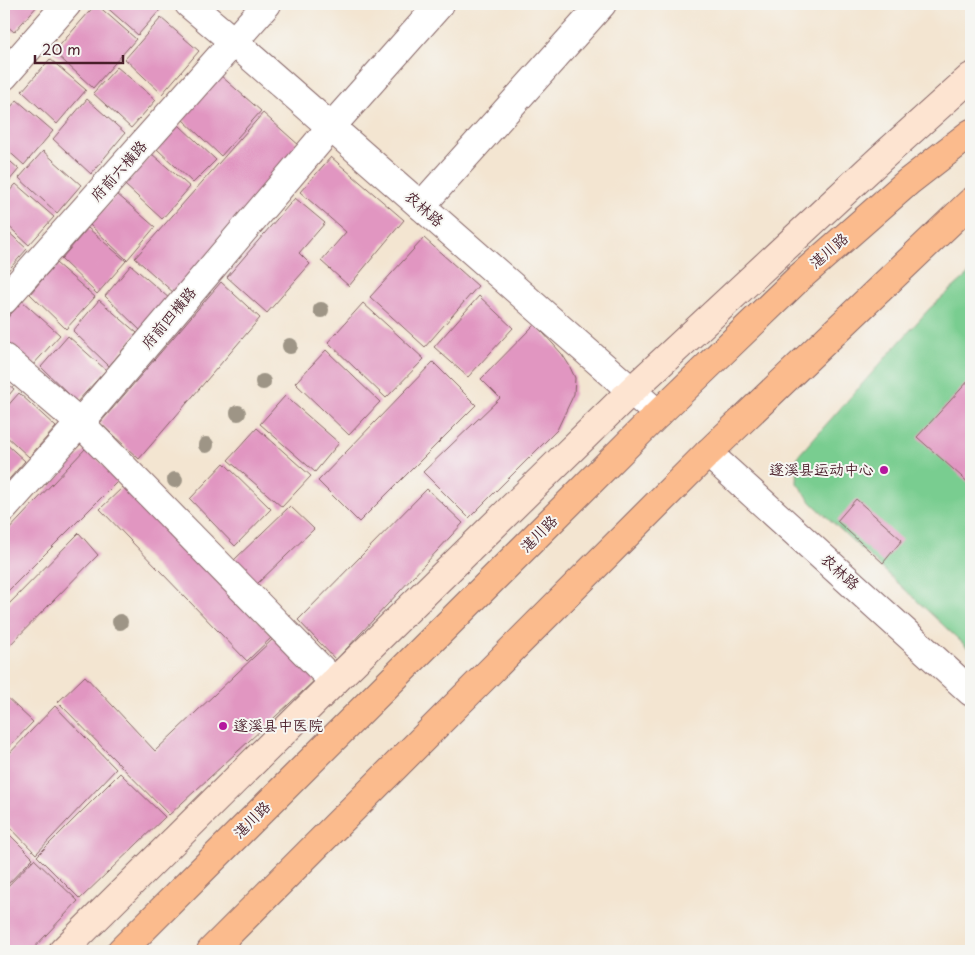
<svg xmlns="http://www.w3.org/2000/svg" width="975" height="955" viewBox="0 0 975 955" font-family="'Playpen Sans','LXGW WenKai TC',sans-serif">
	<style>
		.green { fill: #79cd90; stroke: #62765e }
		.building { fill: #e196c1 }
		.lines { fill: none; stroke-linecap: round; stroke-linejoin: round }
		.minor-casing { stroke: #856465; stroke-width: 30 }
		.tertiary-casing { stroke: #856465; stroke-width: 30 }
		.secondary-casing { stroke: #856465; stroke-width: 30 }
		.trunk-casing { stroke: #856465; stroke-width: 30 }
		.minor { stroke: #fff; stroke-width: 28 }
		.tertiary { stroke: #fff; stroke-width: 28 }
		.secondary { stroke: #fde4d1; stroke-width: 28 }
		.trunk { stroke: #fbbb8d; stroke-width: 28 }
		.tree { fill: #9e9586 }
		.poi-dot { fill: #b5179e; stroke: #f6f6f2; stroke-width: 2 }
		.labels { text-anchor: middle; stroke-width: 4; stroke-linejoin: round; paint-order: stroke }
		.street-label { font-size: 15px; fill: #4a1f2b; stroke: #f6f6f2 }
		.poi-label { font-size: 15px; fill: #4a1f2b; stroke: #f6f6f2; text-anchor: end }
	</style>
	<rect width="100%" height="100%" fill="#f6f6f2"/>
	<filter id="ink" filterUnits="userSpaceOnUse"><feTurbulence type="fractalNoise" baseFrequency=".02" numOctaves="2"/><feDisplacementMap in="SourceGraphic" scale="10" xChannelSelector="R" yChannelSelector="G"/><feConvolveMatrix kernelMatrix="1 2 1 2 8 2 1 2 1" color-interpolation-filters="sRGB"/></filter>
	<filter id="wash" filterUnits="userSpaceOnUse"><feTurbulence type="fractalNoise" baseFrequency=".0096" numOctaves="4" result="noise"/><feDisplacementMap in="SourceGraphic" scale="20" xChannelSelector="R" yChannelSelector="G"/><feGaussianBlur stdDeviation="1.12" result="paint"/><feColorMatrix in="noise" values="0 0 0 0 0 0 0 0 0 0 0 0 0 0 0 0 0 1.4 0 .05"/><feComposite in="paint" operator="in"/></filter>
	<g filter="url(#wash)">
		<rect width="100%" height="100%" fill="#f3e5d1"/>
		<!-- green -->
		<polygon class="green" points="971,272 971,651 812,503 797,483 798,456 929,309"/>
		<g id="blocks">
			<!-- building -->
			<g class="building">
				<polygon points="4,4 39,4 14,32 4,23"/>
				<polygon points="96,4 136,39 93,88 54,52"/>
				<polygon points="103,4 154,4 160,10 138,35"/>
				<polygon points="161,18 199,51 162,94 125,59"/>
				<polygon points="50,59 86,90 57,124 22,91"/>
				<polygon points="117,67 156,100 131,128 93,93"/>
				<polygon points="220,75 261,111 221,156 182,119"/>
				<polygon points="87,99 125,133 91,174 53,139"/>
				<polygon points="17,100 53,131 24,165 4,147 4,115"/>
				<polygon points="263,113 301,147 175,294 135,258"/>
				<polygon points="179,125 216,160 193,183 157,149"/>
				<polygon points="43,151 81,185 57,213 19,178"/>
				<polygon points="152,154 190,187 162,219 125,185"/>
				<polygon points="4,156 19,169 4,187"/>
				<polygon points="331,157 404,220 349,286 321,261 346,232 300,192"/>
				<polygon points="16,184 54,217 29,245 4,222 4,197"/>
				<polygon points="117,194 155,227 127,260 90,225"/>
				<polygon points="295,198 325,223 299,253 310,264 267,313 227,277"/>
				<polygon points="4,228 27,249 4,275"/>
				<polygon points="88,228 126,261 97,294 61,259"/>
				<polygon points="424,238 478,286 425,347 370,297"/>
				<polygon points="56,263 95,297 66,329 30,294"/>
				<polygon points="131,265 170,299 141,331 105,296"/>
				<polygon points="221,282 260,318 139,459 100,423"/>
				<polygon points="479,296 513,328 468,377 434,347"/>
				<polygon points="99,300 137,333 109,366 73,331"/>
				<polygon points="22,301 60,335 32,366 4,340 4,322"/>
				<polygon points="363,303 424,359 386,398 328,342"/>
				<polygon points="535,324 562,354 569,365 575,378 574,394 557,430 469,518 423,472 500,398 481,379"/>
				<polygon points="68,336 106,370 77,402 41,367"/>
				<polygon points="326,350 380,402 349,435 295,383"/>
				<polygon points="433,362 476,405 359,522 318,481"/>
				<polygon points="971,378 971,485 917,437"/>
				<polygon points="4,381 14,389 4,401"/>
				<polygon points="19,393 56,427 29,457 4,434 4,410"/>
				<polygon points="285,396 339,443 315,472 260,424"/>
				<polygon points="257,428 311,476 282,507 228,460"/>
				<polygon points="4,442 25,461 4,485"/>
				<polygon points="86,448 119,480 4,595 4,535"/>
				<polygon points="224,463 271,509 235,546 190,499"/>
				<polygon points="124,486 273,636 247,661 100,509"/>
				<polygon points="427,489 463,523 336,660 298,620"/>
				<polygon points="856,499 902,540 883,563 837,521"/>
				<polygon points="290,506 314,529 257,584 234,560"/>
				<polygon points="79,533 98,555 4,651 4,609"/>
				<polygon points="275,637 316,679 169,815 58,702 85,676 155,751"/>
				<polygon points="4,695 33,722 4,752"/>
				<polygon points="55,706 116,769 36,854 4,821 4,759"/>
				<polygon points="120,773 165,817 80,899 37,856"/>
				<polygon points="4,829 33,858 4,888"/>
				<polygon points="34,859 78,901 31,951 4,951 4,890"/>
			</g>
		</g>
	</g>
	<g filter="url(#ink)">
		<use href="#blocks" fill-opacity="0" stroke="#856465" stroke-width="1"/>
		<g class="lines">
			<defs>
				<g id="minor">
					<polyline points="4,76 67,4"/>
					<polyline points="421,206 602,4"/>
					<polyline points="4,300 267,4"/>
					<polyline points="4,358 80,423 334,682"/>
					<polyline points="4,508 80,423 331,127 440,4"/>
				</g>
				<g id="tertiary">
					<polyline points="189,4 234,42 658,414"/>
					<polyline points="708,453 971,692"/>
				</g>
				<polyline id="secondary" points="63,951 334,682 631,391 880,159 971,77"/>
				<g id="trunk">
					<polyline points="121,951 658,414 800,277 908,182 971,133"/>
					<polyline points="211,951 708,453 971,202"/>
				</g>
			</defs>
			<!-- minor casing -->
			<use href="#minor" class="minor-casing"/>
			<!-- tertiary casing -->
			<use href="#tertiary" class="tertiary-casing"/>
			<!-- secondary casing -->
			<use href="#secondary" class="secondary-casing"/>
			<!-- trunk casing -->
			<use href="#trunk" class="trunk-casing"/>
			<!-- minor -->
			<use href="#minor" class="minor"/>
			<!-- tertiary -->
			<use href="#tertiary" class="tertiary"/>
			<!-- secondary -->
			<use href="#secondary" class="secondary"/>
			<!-- trunk -->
			<use href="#trunk" class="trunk"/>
		</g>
		<!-- trees -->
		<g class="tree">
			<circle cx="321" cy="310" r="8"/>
			<circle cx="290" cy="346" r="8"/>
			<circle cx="263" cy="382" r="8"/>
			<circle cx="238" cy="413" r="8"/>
			<circle cx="206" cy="445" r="8"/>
			<circle cx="175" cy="480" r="8"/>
			<circle cx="120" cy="622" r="8"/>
		</g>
	</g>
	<!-- markers -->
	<g class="poi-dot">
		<circle cx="884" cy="470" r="5"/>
		<circle cx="223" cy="726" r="5"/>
	</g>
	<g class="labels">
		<!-- street labels -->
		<g class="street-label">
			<text transform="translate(119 171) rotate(-48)" y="5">府前六横路</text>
			<text transform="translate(424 209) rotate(41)" y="5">农林路</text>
			<text transform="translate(829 251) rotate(-41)" y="5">湛川路</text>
			<text transform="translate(169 318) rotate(-50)" y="5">府前四横路</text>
			<text transform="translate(539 534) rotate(-45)" y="5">湛川路</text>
			<text transform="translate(840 572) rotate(42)" y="5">农林路</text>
			<text transform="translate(252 820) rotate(-45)" y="5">湛川路</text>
		</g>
		<!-- poi labels -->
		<g class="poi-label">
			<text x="874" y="475">遂溪县运动中心</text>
			<text x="233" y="731" text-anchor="start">遂溪县中医院</text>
		</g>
	</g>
	<!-- margin -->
	<rect width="975" height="955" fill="none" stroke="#f6f6f2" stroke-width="20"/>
	<!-- scale -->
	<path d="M35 55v8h88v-8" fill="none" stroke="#4a1f2b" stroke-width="2.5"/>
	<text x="42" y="55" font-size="15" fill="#4a1f2b" stroke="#f6f6f2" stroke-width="4" paint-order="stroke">20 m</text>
</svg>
